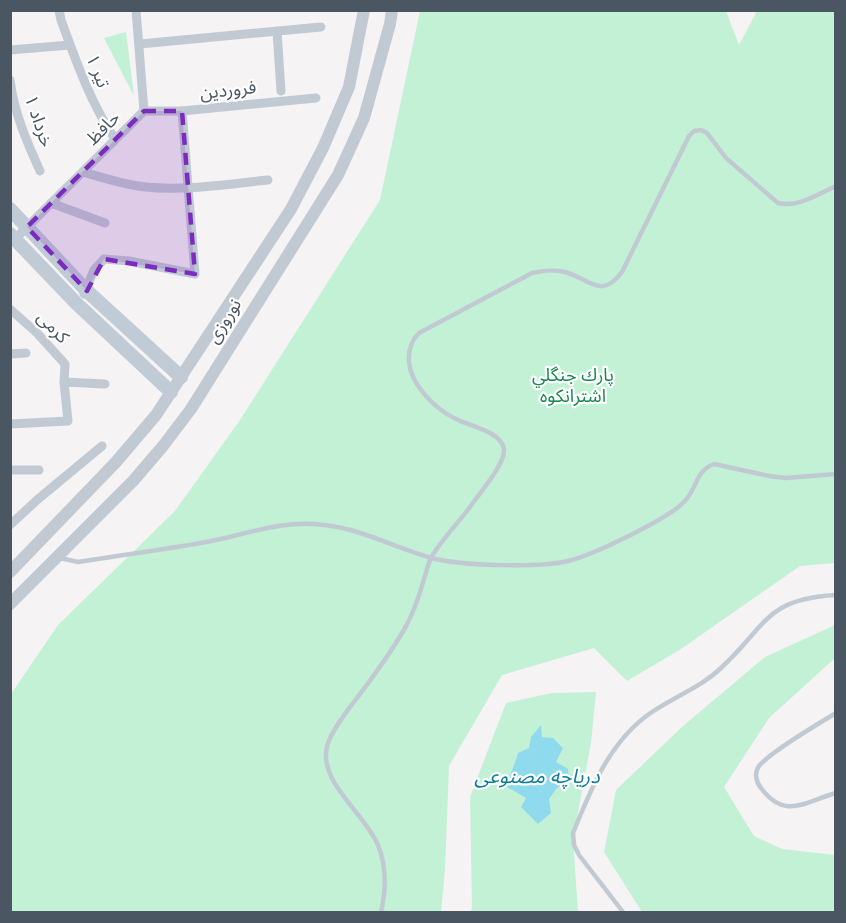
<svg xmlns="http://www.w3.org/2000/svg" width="846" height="923" viewBox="0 0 846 923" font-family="Montserrat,'Noto Sans Arabic',sans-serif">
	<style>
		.green { fill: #c3f1d5 }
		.water { fill: #90daee }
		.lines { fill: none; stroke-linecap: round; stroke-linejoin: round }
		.service { stroke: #c1cad2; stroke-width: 4.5 }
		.minor { stroke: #c1cad2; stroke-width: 9 }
		.tertiary { stroke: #c1cad2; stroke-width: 12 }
		.secondary { stroke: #c1cbd6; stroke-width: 14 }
		.marked { fill: #7b2cbf; fill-opacity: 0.2; stroke: #7b2cbf; stroke-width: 4.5; stroke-dasharray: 12 8; stroke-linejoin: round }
		.labels { text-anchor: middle; stroke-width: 4.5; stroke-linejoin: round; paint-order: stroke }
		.street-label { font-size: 18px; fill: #4a5661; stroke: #fff }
		.park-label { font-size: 18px; fill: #17864f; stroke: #fff }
		.water-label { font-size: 20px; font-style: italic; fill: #0c7c9b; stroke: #fff }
	</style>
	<rect width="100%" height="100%" fill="#f5f3f3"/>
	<!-- green -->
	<g class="green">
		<polygon points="420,11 726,11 739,45 757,11 835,11 835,563 800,566 681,649 627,681 594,648 502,675 449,766 445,870 441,912 11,912 11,694 58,625 175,511 240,420 380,200"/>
		<polygon points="126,32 134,96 104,38"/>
		<polygon points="835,625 835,658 769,718 724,787 754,836 782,849 835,855 835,912 642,912 604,852 616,790 683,726 765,657"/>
		<polygon points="596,692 591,743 573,839 578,912 471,912 472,906 470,797 506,703 552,693"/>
	</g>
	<!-- water -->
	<path class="water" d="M541,725L542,737L553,738L563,748L556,762L568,769L569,780L557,788L549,799L551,813L538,824L521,807L526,798L507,787C509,775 515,765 518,753L529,748L531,737Z"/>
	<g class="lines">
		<!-- service -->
		<g class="service">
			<path d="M60,558L78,562C125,554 174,549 221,539C255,531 288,520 324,525C362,529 395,548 432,558C461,566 538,568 568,561C593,555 666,520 684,502C697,489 695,471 714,464L769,476L786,478L836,474"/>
			<path d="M836,713C818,724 770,752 759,766C754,773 756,782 761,788C785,820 804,802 836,793"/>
			<path d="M381,912C386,890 387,867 378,845C365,813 315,780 328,743C335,725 349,709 360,694C376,673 391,652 404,630C413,614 419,597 424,579C426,573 428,564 431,558C439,543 459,522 470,507C478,495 506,463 504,449C501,431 469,426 456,419C435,409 411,385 409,362C408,350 411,341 419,333L532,273C543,271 554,269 565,272C590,279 601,300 622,272L689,136L694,131L701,130L707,133L726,158L778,203C798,208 818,194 836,186"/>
			<path d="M623,912L579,855L574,845L573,833C591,789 610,740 652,712C674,697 701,687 721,668C767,626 764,599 836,595"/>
		</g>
		<!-- minor -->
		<g class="minor">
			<path d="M59,10L61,20C76,61 90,102 115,139"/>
			<polyline points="277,31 281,91"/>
			<polyline points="140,44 321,27"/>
			<polyline points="10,50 70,45"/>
			<path d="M10,80C14,113 27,142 40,171"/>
			<polyline points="144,111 182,111 316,98"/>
			<path d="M83,172C103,178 125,185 146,187C186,191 228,184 268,180"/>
			<polyline points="51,203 105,223"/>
			<polyline points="15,239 144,111 136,10"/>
			<polyline points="84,294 94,270 104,259 129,261 195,274 182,111"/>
			<polyline points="10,309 37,333 65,364 64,382 68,421 10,424"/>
			<polyline points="10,354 26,353"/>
			<polyline points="64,382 105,384"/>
			<polyline points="10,470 39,470"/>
			<polyline points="10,525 37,500 102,446"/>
		</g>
		<!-- tertiary -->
		<g class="tertiary">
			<polyline points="10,572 116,462 156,415 291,209 323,148 349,87 364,10"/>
			<polyline points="10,604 133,481 163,446 191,409 338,175 364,118 390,24 392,10"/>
		</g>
		<!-- secondary -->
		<g class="secondary">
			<polyline points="10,209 87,291 181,377"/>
			<polyline points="10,234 76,303 171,392"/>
		</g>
	</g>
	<!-- marked area -->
	<path class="marked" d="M144,111H182L195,274L104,259L87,291L27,227Z"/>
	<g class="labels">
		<!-- street labels -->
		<g class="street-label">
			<text transform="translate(98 71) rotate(68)" y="6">تیر ۱</text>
			<text transform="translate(228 90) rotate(-6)" y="6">فروردین</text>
			<text transform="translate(39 121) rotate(71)" y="6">خرداد ۱</text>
			<text transform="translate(103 128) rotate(-45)" y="6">حافظ</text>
			<text transform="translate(224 321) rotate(-58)" y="6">نوروزی</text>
			<text transform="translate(53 327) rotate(46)" y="6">کرمی</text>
		</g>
		<!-- park labels -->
		<g class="park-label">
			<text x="573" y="381">پارك جنگلي<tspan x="573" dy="21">اشترانكوه</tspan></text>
		</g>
		<!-- water labels -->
		<g class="water-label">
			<text x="537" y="783">دریاچه مصنوعی</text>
		</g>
	</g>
	<!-- border -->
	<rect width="846" height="923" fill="none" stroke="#4a5661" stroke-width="24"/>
</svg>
